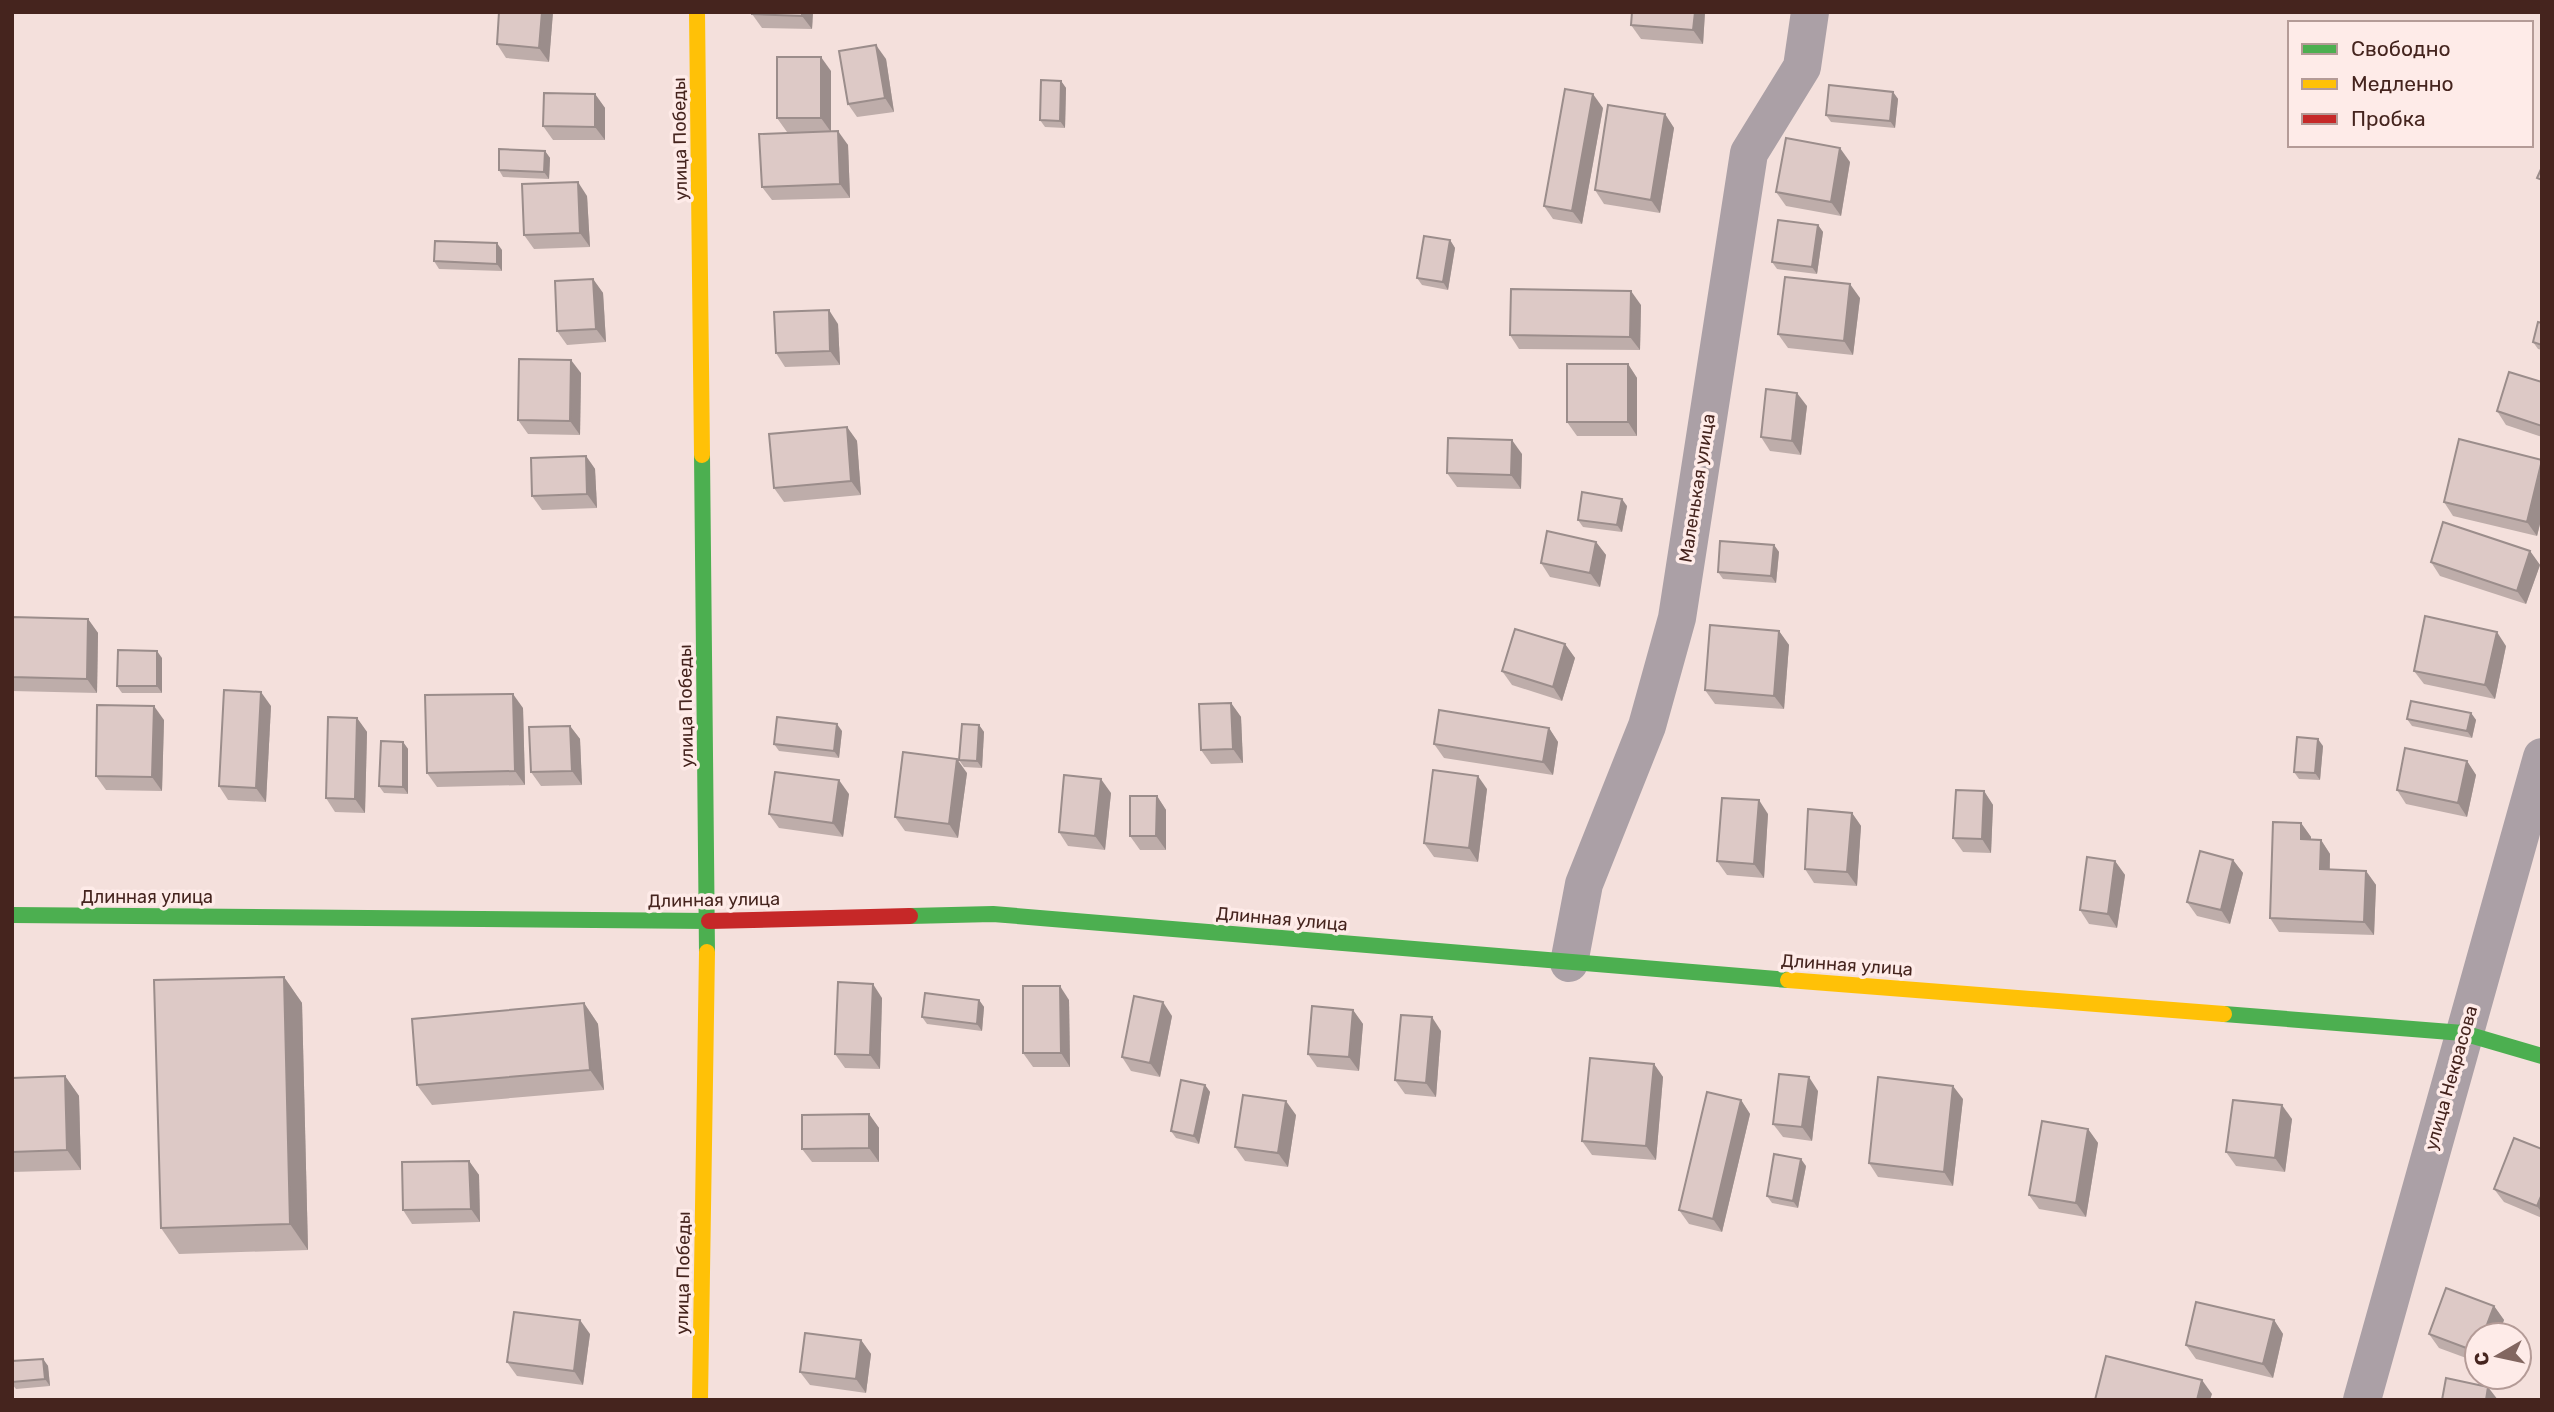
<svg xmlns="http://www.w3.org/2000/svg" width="2554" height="1412" viewBox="0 0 2554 1412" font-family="Rubik,sans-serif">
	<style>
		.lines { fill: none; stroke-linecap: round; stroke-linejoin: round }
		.street { stroke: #aba0a6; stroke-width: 38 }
		.fast { stroke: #4caf50; stroke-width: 16 }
		.slow { stroke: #ffc107; stroke-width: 16 }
		.jam { stroke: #c62828; stroke-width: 16 }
		.wall { fill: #beadaa }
		.shaded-wall { fill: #9b8d8b }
		.building { fill: #ddc9c6; stroke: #9b8d8b; stroke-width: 2 }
		.labels { text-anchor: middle; stroke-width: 7; stroke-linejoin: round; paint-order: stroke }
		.street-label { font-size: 18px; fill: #45241e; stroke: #feebe8 }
	</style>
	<rect width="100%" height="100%" fill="#f4e0dc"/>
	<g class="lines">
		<!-- street -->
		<g class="street">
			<polyline points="1569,963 1584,884 1647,726 1677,618 1749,153 1802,67 1810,12"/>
			<polyline points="2362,1400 2542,757"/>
		</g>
		<!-- fast -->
		<g class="fast">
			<polyline points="702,455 707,952"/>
			<polyline points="12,915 709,921"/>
			<polyline points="910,916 993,914 1788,980"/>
			<polyline points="2224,1014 2463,1033 2542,1056"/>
		</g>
		<!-- slow -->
		<g class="slow">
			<polyline points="697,12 702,455"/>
			<polyline points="1788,980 2224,1014"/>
			<polyline points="700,1400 707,952"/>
		</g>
		<!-- jam -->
		<polyline class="jam" points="709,921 910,916"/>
	</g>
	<!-- wall -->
	<g class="wall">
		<polygon points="553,12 549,62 506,58 497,44"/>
		<polygon points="813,12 812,29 762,28 752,14"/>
		<polygon points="1632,12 1705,12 1703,44 1641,39 1631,25"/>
		<polygon points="886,59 894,112 857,117 848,104"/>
		<polygon points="831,71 831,131 848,145 850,198 772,200 762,187 823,132 787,132 777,118"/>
		<polygon points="1061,81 1066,88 1065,128 1045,127 1040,120"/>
		<polygon points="1893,92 1898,99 1895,128 1831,122 1826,115"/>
		<polygon points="595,94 605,108 605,140 553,140 543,126"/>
		<polygon points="1603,108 1582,224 1553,219 1544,206"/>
		<polygon points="1665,114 1674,128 1660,213 1604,204 1595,190"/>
		<polygon points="545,151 550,158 549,179 503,177 499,170"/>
		<polygon points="1850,162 1841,216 1786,206 1776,192"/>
		<polygon points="587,196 590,247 534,249 524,235"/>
		<polygon points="1818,225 1823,232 1817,274 1777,269 1772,262"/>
		<polygon points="1450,240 1455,248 1448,290 1422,285 1417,278"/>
		<polygon points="502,250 502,271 439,269 434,261"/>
		<polygon points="593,279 603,293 606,342 567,345 557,331"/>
		<polygon points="1860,298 1853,355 1788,348 1778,334"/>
		<polygon points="1641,305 1640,350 1519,349 1510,335"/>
		<polygon points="2542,323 2542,350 2538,349 2533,342"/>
		<polygon points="838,324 840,365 785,367 776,353"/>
		<polygon points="1628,364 1637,378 1637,436 1577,436 1567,422"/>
		<polygon points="581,373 580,435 528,434 518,420"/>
		<polygon points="2542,382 2542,437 2506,425 2497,411"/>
		<polygon points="1807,406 1801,455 1770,451 1761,437"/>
		<polygon points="847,427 857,441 861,495 784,502 774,488"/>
		<polygon points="1522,454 1521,489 1457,487 1447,473"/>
		<polygon points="586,456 595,469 597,508 542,510 532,496"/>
		<polygon points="2542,460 2542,516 2537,536 2453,516 2444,502"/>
		<polygon points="1627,506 1622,532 1583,527 1578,520"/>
		<polygon points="1596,542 1606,555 1600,587 1550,577 1541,563"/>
		<polygon points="1774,545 1779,552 1776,583 1723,579 1718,572"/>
		<polygon points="2530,551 2540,565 2526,604 2440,576 2431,562"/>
		<polygon points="12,617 88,619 98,633 97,693 12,691"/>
		<polygon points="1779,631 1789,645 1784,709 1715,704 1705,690"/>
		<polygon points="1565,644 1575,658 1562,701 1512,685 1502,671"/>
		<polygon points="2506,646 2495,699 2424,684 2414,671"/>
		<polygon points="162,658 162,693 122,693 117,686"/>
		<polygon points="1231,703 1241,717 1243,763 1211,764 1201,750"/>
		<polygon points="271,706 266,802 228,800 219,786"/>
		<polygon points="523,708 525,785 437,787 427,773"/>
		<polygon points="2471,713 2476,720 2472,738 2412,726 2407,719"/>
		<polygon points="357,718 367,732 365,813 335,812 326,798"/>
		<polygon points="164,720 162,791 106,790 96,776"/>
		<polygon points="979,725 984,732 982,768 964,767 959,760"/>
		<polygon points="570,726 580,739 582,785 541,786 531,772"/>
		<polygon points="1549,728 1558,742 1553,775 1444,758 1434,744"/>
		<polygon points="842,731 839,758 779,751 774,744"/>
		<polygon points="403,742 408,749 408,794 384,793 379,786"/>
		<polygon points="2323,746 2320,780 2299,779 2294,772"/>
		<polygon points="2467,761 2476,775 2467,817 2406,804 2397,790"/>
		<polygon points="967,773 958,838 905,831 895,817"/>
		<polygon points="1487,789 1478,862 1434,857 1424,843"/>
		<polygon points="1984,791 1993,805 1991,853 1963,852 1953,838"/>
		<polygon points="1111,793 1105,850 1068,846 1059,832"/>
		<polygon points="849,794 843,837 779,828 769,814"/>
		<polygon points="1157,796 1166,810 1166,850 1140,850 1130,836"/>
		<polygon points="1852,813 1861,826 1857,886 1814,883 1805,869"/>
		<polygon points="1768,814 1764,878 1727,875 1717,861"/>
		<polygon points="2301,823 2311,837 2311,840 2321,840 2330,854 2330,870 2366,871 2376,885 2374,935 2279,932 2270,918"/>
		<polygon points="2233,860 2243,873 2230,924 2197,916 2187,902"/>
		<polygon points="2115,861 2125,875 2117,928 2089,924 2080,910"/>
		<polygon points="284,977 302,1003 308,1250 179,1254 161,1228"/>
		<polygon points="882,998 880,1069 845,1068 835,1054"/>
		<polygon points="979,1000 984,1007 982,1031 927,1024 922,1017"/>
		<polygon points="1069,1000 1070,1067 1033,1067 1023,1053"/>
		<polygon points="584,1003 598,1024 604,1090 432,1105 417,1085"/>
		<polygon points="1353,1010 1363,1024 1359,1071 1317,1067 1308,1054"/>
		<polygon points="1172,1016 1160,1077 1131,1071 1122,1057"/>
		<polygon points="1441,1031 1436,1097 1405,1094 1395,1080"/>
		<polygon points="1654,1064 1663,1077 1656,1160 1592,1155 1582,1141"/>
		<polygon points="65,1076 79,1096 81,1170 12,1172 12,1078"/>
		<polygon points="1205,1085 1210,1092 1199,1144 1176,1138 1171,1131"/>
		<polygon points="1818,1091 1812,1141 1783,1137 1773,1124"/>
		<polygon points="1963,1099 1953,1186 1878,1177 1869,1163"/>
		<polygon points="1741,1100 1750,1114 1722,1232 1689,1224 1679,1210"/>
		<polygon points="869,1114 879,1128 879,1162 812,1162 802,1149"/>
		<polygon points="1296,1115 1288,1167 1245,1161 1235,1147"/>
		<polygon points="2292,1119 2285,1172 2236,1166 2226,1152"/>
		<polygon points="2088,1129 2098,1143 2086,1217 2039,1209 2029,1195"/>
		<polygon points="2542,1149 2542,1218 2504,1202 2494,1189"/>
		<polygon points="469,1161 479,1175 480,1222 412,1224 403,1210"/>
		<polygon points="1806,1166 1798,1208 1772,1203 1767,1196"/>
		<polygon points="2494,1306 2504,1320 2498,1335 2477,1335 2477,1362 2439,1348 2429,1334"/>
		<polygon points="2274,1320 2283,1334 2273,1378 2196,1359 2186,1345"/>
		<polygon points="590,1334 583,1385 517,1376 507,1362"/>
		<polygon points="861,1340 871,1354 866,1393 810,1385 800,1372"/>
		<polygon points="43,1359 48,1366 50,1386 16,1389 12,1384 12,1361"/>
	</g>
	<!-- shaded-wall -->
	<g class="shaded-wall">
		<polygon points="542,12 553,12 549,62 539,48"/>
		<polygon points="802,12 813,12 812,29 802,16"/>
		<polygon points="1695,12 1705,12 1703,44 1693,30"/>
		<polygon points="876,45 886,59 894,112 885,98"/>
		<polygon points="821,57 831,71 831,132 821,118"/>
		<polygon points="1061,81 1066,88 1065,128 1060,121"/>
		<polygon points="1893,92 1898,99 1895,128 1890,121"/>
		<polygon points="595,94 605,108 605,140 595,127"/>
		<polygon points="1593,94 1603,108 1582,224 1572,211"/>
		<polygon points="1665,114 1674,128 1660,213 1651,200"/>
		<polygon points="838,131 848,145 850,198 840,184"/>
		<polygon points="1840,148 1850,162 1841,216 1831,202"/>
		<polygon points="545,151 550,158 549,179 544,172"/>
		<polygon points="578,182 587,196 590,247 580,233"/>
		<polygon points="1818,225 1823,232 1817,274 1812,267"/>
		<polygon points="1450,240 1455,248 1448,290 1443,282"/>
		<polygon points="497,243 502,250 502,271 497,264"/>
		<polygon points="593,279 603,293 606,342 596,329"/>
		<polygon points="1850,284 1860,298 1853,355 1844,341"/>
		<polygon points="1631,291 1641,305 1640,350 1630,337"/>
		<polygon points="829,310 838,324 840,365 830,351"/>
		<polygon points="571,360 581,373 580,435 570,421"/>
		<polygon points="1628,364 1637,378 1637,436 1628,422"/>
		<polygon points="1797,393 1807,406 1801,455 1792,441"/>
		<polygon points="847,427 857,441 861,495 851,481"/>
		<polygon points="1512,440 1522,454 1521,489 1511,475"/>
		<polygon points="586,456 595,469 597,508 587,494"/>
		<polygon points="2542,463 2542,516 2537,536 2527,522"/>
		<polygon points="1622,499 1627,506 1622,532 1617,525"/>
		<polygon points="1596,542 1606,555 1600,587 1590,573"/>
		<polygon points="1774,545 1779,552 1776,583 1771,576"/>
		<polygon points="2530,551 2540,565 2526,604 2517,591"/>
		<polygon points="88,619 98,633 97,693 87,679"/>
		<polygon points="1779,631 1789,645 1784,709 1774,696"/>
		<polygon points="2497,632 2506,646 2495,699 2485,685"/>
		<polygon points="1565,644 1575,658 1562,701 1553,687"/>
		<polygon points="157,651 162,658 162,693 157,686"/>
		<polygon points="261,692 271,706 266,802 256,788"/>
		<polygon points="513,694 523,708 525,785 515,771"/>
		<polygon points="1231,703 1241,717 1243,763 1233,749"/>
		<polygon points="154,706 164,720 162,791 152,777"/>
		<polygon points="2471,713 2476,720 2472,738 2467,731"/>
		<polygon points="357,718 367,732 365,813 355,799"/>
		<polygon points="837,724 842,731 839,758 834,751"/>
		<polygon points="979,725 984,732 982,768 977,761"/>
		<polygon points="570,726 580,739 582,785 572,771"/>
		<polygon points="1549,728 1558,742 1553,775 1543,762"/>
		<polygon points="2318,739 2323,746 2320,780 2315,773"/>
		<polygon points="403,742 408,749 408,794 403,787"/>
		<polygon points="957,759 967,773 958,838 949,824"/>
		<polygon points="2467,761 2476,775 2467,817 2458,803"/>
		<polygon points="1478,776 1487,789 1478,862 1469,848"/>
		<polygon points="1101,779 1111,793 1105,850 1095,836"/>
		<polygon points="839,780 849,794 843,837 833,823"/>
		<polygon points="1984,791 1993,805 1991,853 1982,839"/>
		<polygon points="1157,796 1166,810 1166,850 1156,836"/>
		<polygon points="1759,800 1768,814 1764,878 1754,864"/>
		<polygon points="1852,813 1861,826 1857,886 1847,872"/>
		<polygon points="2301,823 2311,837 2310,853 2301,839"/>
		<polygon points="2321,840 2330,854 2329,883 2320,869"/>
		<polygon points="2233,860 2243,873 2230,924 2221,910"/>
		<polygon points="2115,861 2125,875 2117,928 2108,914"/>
		<polygon points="2366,871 2376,885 2374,935 2364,922"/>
		<polygon points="284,977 302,1003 308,1250 290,1224"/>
		<polygon points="873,984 882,998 880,1069 870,1055"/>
		<polygon points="1060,986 1069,1000 1070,1067 1061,1053"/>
		<polygon points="979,1000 984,1007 982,1031 977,1024"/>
		<polygon points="1163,1002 1172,1016 1160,1077 1150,1063"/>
		<polygon points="584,1003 598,1024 604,1090 590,1070"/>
		<polygon points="1353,1010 1363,1024 1359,1071 1349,1057"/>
		<polygon points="1432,1017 1441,1031 1436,1097 1426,1083"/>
		<polygon points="1654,1064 1663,1077 1656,1160 1646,1146"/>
		<polygon points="65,1076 79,1096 81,1170 67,1150"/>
		<polygon points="1809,1077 1818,1091 1812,1141 1802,1127"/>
		<polygon points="1205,1085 1210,1092 1199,1144 1194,1136"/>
		<polygon points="1953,1086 1963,1099 1953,1186 1944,1172"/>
		<polygon points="1741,1100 1750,1114 1722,1232 1713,1219"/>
		<polygon points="1286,1101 1296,1115 1288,1167 1278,1153"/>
		<polygon points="2282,1105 2292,1119 2285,1172 2275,1158"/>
		<polygon points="869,1114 879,1128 879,1162 869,1148"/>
		<polygon points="2088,1129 2098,1143 2086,1217 2076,1203"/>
		<polygon points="1801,1159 1806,1166 1798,1208 1793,1201"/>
		<polygon points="469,1161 479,1175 480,1222 471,1209"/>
		<polygon points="2542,1194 2542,1213 2537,1206"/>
		<polygon points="2494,1306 2504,1320 2498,1335 2483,1335"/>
		<polygon points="580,1320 590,1334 583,1385 574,1371"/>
		<polygon points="2274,1320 2283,1334 2273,1378 2263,1364"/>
		<polygon points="861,1340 871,1354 866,1393 856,1379"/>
		<polygon points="43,1359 48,1366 50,1386 45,1379"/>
		<polygon points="2202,1380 2212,1394 2210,1400 2197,1400"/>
		<polygon points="2488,1387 2498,1400 2486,1400"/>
	</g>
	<!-- building -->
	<g class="building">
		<polygon points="499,12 542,12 539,48 497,44"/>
		<polygon points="752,12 802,12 802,16 752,14"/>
		<polygon points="1632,12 1695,12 1693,30 1631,25"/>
		<polygon points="876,45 885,98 848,104 839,51"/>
		<rect x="777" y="57" width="44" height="61"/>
		<polygon points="1041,80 1061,81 1060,121 1040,120"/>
		<polygon points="1829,85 1893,92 1890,121 1826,115"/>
		<polygon points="1565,89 1593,94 1572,211 1544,206"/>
		<polygon points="544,93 595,94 595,127 543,126"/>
		<polygon points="1608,105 1665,114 1651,200 1595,190"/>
		<polygon points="838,131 840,184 762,187 759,134"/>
		<polygon points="1786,138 1840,148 1831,202 1776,192"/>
		<polygon points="499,149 545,151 544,172 499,170"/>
		<polygon points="2542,167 2542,180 2537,178"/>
		<polygon points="578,182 580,233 524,235 522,184"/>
		<polygon points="1778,220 1818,225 1812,267 1772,262"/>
		<polygon points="1424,236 1450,240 1443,282 1417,278"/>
		<polygon points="435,241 497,243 497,264 434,261"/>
		<polygon points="1785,277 1850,284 1844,341 1778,334"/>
		<polygon points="593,279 596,329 557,331 555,281"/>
		<polygon points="1511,289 1631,291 1630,337 1510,335"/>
		<polygon points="829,310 830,351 776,353 774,312"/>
		<polygon points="2538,322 2542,323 2542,345 2533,342"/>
		<polygon points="519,359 571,360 570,421 518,420"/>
		<rect x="1567" y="364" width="61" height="58"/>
		<polygon points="2509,372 2542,382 2542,426 2497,411"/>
		<polygon points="1766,389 1797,393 1792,441 1761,437"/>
		<polygon points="847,427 851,481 774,488 769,434"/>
		<polygon points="1448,438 1512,440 1511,475 1447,473"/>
		<polygon points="2459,439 2542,460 2527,522 2444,502"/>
		<polygon points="586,456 587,494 532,496 531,458"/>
		<polygon points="1582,492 1622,499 1617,525 1578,520"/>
		<polygon points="2443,522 2530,551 2517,591 2431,562"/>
		<polygon points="1547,531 1596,542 1590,573 1541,563"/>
		<polygon points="1720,541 1774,545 1771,576 1718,572"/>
		<polygon points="2425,616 2497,632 2485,685 2414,671"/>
		<polygon points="12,617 88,619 87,679 12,677"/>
		<polygon points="1710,625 1779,631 1774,696 1705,690"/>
		<polygon points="1515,629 1565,644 1553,687 1502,671"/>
		<polygon points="118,650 157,651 157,686 117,686"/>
		<polygon points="224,690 261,692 256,788 219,786"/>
		<polygon points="513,694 515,771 427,773 425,695"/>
		<polygon points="2411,701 2471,713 2467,731 2407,719"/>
		<polygon points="1231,703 1233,749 1201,750 1199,704"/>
		<polygon points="97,705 154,706 152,777 96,776"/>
		<polygon points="1439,710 1549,728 1543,762 1434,744"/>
		<polygon points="328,717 357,718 355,799 326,798"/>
		<polygon points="777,717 837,724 834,751 774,744"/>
		<polygon points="962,724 979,725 977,761 959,760"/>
		<polygon points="570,726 572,771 531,772 529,727"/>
		<polygon points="2297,737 2318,739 2315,773 2294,772"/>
		<polygon points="381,741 403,742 403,787 379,786"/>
		<polygon points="2405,748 2467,761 2458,803 2397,790"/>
		<polygon points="903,752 957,759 949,824 895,817"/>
		<polygon points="1433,770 1478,776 1469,848 1424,843"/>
		<polygon points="775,772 839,780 833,823 769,814"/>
		<polygon points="1064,775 1101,779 1095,836 1059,832"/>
		<polygon points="1956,790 1984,791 1982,839 1953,838"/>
		<polygon points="1130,796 1157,796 1156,836 1130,836"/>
		<polygon points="1722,798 1759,800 1754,864 1717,861"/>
		<polygon points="1808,809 1852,813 1847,872 1805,869"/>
		<polygon points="2273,822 2301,823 2301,839 2321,840 2320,869 2366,871 2364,922 2270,918"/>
		<polygon points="2200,851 2233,860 2221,910 2187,902"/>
		<polygon points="2087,857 2115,861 2108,914 2080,910"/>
		<polygon points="284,977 290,1224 161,1228 154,980"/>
		<polygon points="838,982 873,984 870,1055 835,1054"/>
		<polygon points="1023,986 1060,986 1061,1053 1023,1053"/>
		<polygon points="925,993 979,1000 977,1024 922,1017"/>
		<polygon points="1134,996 1163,1002 1150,1063 1122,1057"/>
		<polygon points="584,1003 590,1070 417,1085 412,1019"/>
		<polygon points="1312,1006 1353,1010 1349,1057 1308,1054"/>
		<polygon points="1401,1015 1432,1017 1426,1083 1395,1080"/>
		<polygon points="1590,1058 1654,1064 1646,1146 1582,1141"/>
		<polygon points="1779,1074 1809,1077 1802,1127 1773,1124"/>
		<polygon points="65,1076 67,1150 12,1152 12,1078"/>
		<polygon points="1878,1077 1953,1086 1944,1172 1869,1163"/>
		<polygon points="1181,1080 1205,1085 1194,1136 1171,1131"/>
		<polygon points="1707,1092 1741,1100 1713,1219 1679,1210"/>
		<polygon points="1243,1095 1286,1101 1278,1153 1235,1147"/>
		<polygon points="2233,1100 2282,1105 2275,1158 2226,1152"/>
		<polygon points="869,1114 869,1148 802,1149 802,1115"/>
		<polygon points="2042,1121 2088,1129 2076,1203 2029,1195"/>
		<polygon points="2514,1138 2542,1149 2542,1194 2537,1206 2494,1189"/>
		<polygon points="1774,1154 1801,1159 1793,1201 1767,1196"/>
		<polygon points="469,1161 471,1209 403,1210 402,1162"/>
		<polygon points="2446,1288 2494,1306 2483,1335 2477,1335 2477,1352 2429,1334"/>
		<polygon points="2196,1302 2274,1320 2263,1364 2186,1345"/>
		<polygon points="514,1312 580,1320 574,1371 507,1362"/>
		<polygon points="805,1333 861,1340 856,1379 800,1372"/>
		<polygon points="2106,1356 2202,1380 2197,1400 2095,1400"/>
		<polygon points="43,1359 45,1379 12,1382 12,1361"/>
		<polygon points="2446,1378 2488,1387 2486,1400 2442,1400"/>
	</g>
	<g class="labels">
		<!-- street labels -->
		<g class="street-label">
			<text transform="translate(680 139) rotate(-91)" y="6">улица Победы</text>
			<text transform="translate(1697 488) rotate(-81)" y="6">Маленькая улица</text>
			<text transform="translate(686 706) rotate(-91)" y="6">улица Победы</text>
			<text x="147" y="903">Длинная улица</text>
			<text transform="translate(714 900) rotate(-1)" y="6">Длинная улица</text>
			<text transform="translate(1282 919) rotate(5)" y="6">Длинная улица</text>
			<text transform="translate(1847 965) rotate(4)" y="6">Длинная улица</text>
			<text transform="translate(2451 1078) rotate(-74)" y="6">улица Некрасова</text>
			<text transform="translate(683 1273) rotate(-89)" y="6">улица Победы</text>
		</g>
	</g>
	<!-- border -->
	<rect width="2554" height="1412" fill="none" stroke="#45241e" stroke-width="28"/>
	<!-- legend -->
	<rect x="2288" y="21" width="245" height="126" fill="#feebe8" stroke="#b49b97" stroke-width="2"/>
	<rect x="2302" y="44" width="35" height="10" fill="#4caf50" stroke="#b49b97" stroke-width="2"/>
	<text x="2351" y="56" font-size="21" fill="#45241e">Свободно</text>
	<rect x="2302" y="79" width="35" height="10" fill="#ffc107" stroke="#b49b97" stroke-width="2"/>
	<text x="2351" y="91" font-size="21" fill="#45241e">Медленно</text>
	<rect x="2302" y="114" width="35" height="10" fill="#c62828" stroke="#b49b97" stroke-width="2"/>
	<text x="2351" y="126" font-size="21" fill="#45241e">Пробка</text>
	<!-- north arrow -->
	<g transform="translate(2498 1356) rotate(261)"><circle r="33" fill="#feebe8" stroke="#b49b97" stroke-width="2"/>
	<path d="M0-5L12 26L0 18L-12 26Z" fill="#826660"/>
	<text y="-10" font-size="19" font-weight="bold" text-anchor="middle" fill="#45241e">С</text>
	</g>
</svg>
